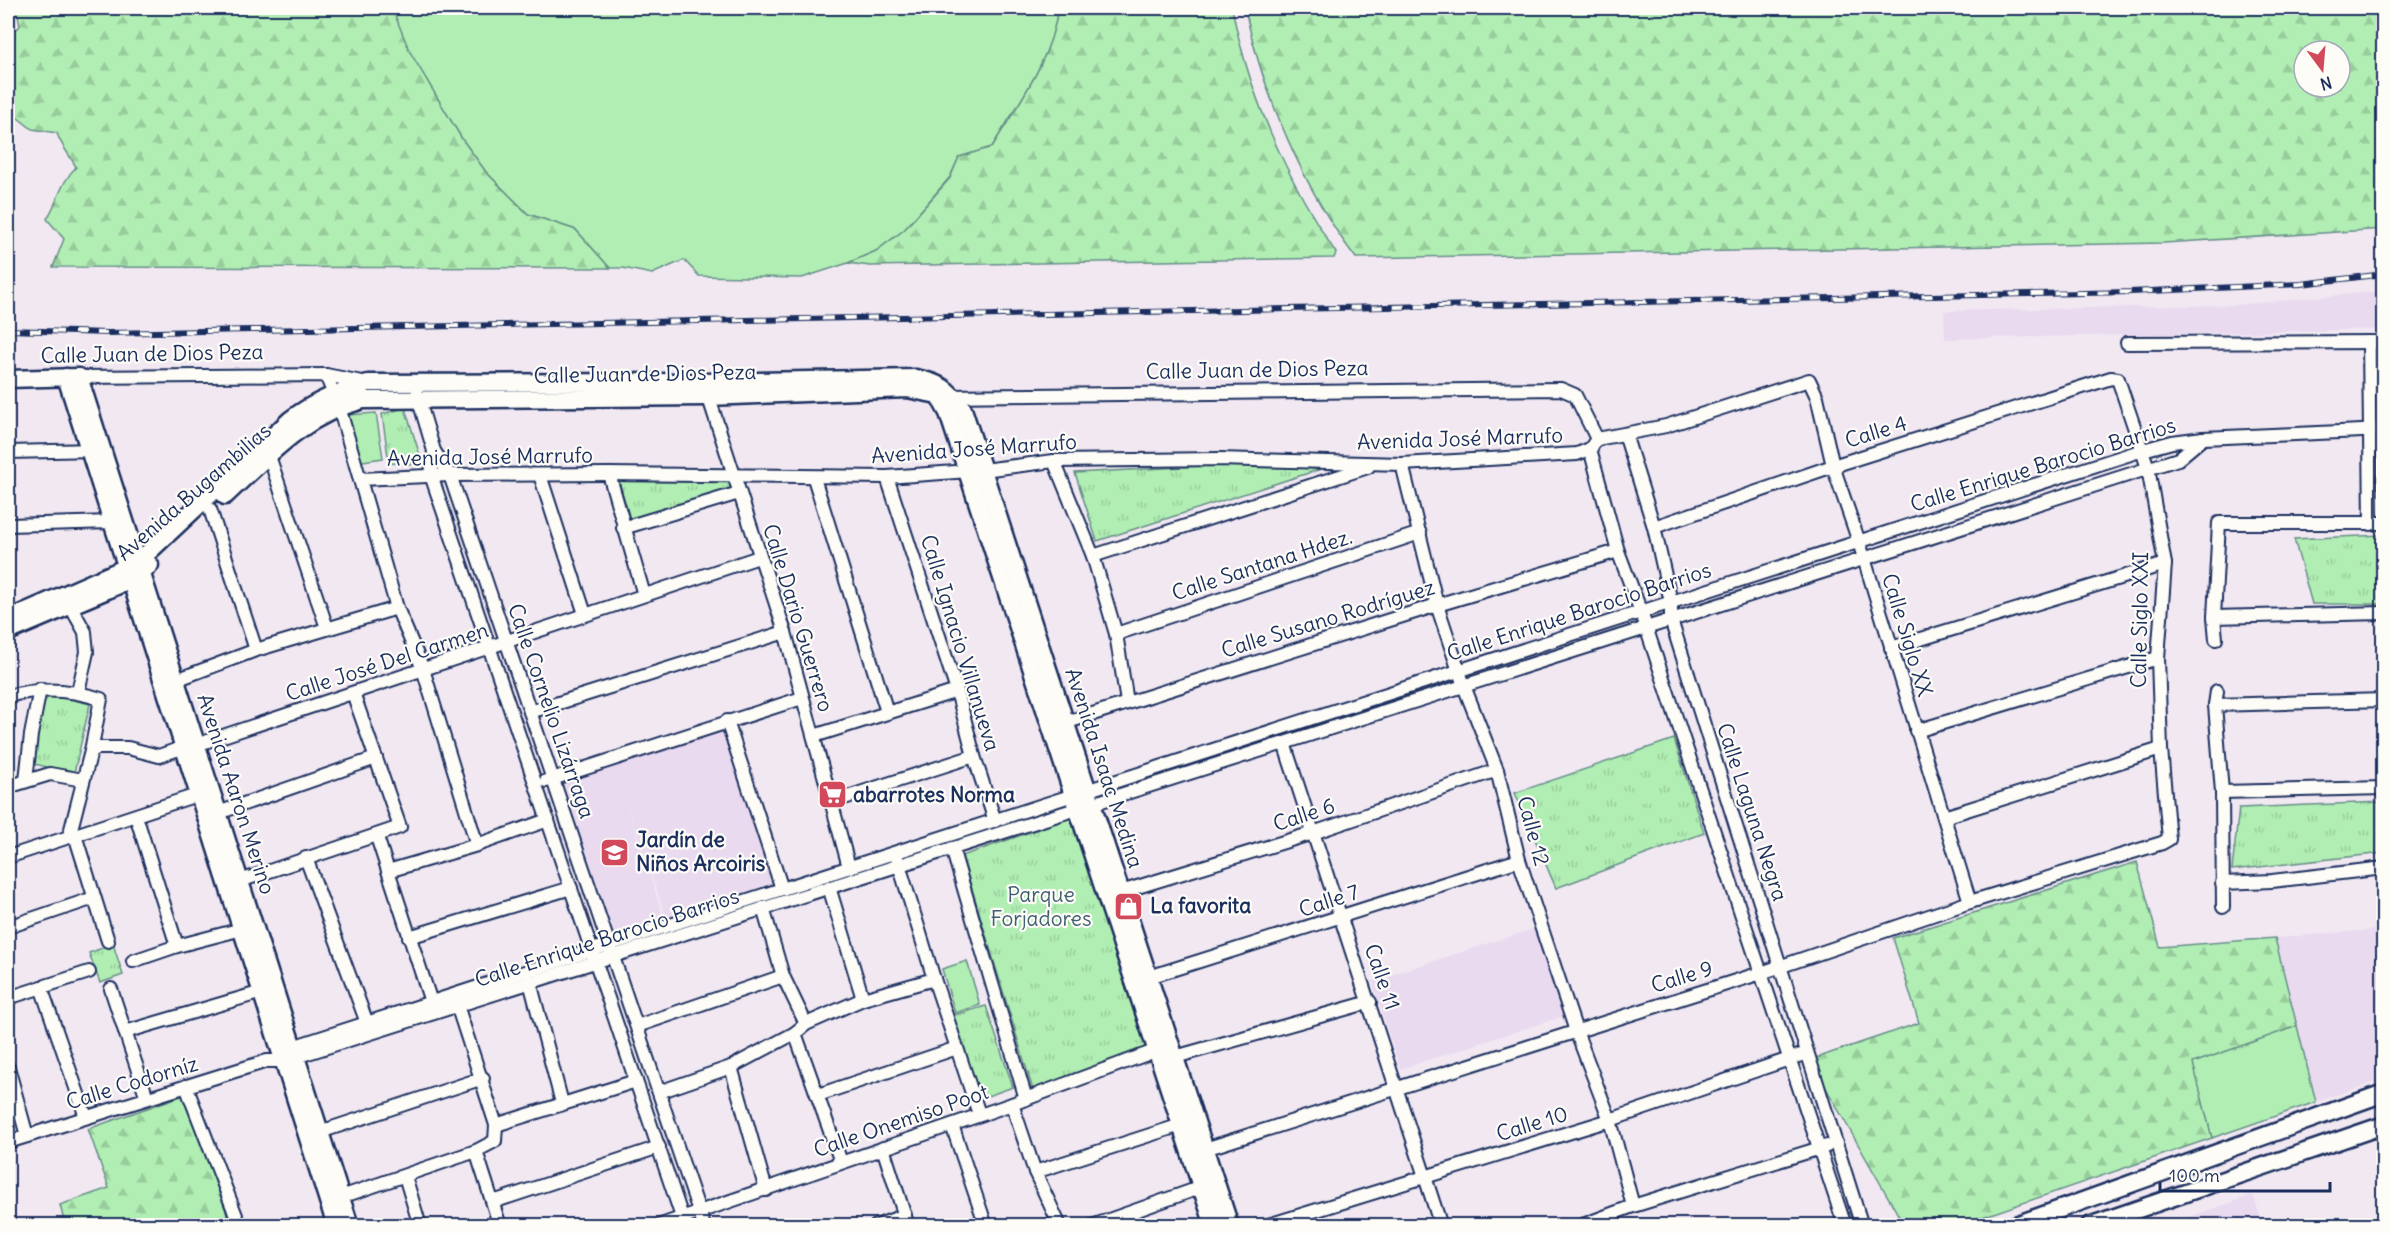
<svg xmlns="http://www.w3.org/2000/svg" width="2391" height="1233" viewBox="0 0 2391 1233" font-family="Delius,sans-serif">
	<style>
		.built { fill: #e9daef }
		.grass { fill: #b1eeb3; stroke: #668e88; stroke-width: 1.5 }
		.forest { fill: url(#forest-firs); stroke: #668e88; stroke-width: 1.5; fill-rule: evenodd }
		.park { fill: url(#park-tufts); stroke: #668e88; stroke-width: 1.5 }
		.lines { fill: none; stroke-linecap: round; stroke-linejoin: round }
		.minor-casing { stroke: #1b2f5e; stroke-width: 16 }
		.major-casing { stroke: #1b2f5e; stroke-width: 21 }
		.minor { stroke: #fdfcf7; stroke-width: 12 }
		.major { stroke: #fdfcf7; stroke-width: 16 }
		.rail-casing { stroke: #1b2f5e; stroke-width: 6 }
		.rail { stroke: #fdfcf7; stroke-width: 4; stroke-dasharray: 11; stroke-linecap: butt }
		.labels { text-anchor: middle; stroke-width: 4.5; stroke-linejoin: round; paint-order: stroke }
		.street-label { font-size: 21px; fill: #1b2f5e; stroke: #fdfcf7 }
		.poi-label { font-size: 21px; font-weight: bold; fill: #1b2f5e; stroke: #fdfcf7; text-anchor: start }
		.park-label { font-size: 21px; fill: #405f73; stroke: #fdfcf7 }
	</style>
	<defs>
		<pattern id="forest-firs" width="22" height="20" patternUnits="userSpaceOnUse" patternTransform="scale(1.5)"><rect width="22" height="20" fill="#b1eeb3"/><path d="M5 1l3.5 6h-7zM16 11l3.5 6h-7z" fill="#98cc9c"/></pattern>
		<pattern id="park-tufts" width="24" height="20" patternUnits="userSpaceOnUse" patternTransform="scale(1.5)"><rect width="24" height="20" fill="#b1eeb3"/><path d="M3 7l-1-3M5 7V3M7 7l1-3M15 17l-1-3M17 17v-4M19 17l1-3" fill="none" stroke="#98cc9c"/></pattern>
	</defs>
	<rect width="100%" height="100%" fill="#f1e8f2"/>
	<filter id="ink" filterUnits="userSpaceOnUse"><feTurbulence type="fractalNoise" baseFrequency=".0167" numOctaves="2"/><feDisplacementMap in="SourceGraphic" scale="12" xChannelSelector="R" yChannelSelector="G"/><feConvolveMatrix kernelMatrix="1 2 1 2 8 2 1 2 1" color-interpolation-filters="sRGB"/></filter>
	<g filter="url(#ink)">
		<!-- built -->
		<g class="built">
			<polygon points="2383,291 2383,329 1945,339 1944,311 2236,305"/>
			<polygon points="724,729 776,885 667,921 624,795 665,922 615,939 563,782"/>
			<polygon points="1536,928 1564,1016 1400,1069 1372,981"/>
			<polygon points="2383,929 2383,1079 2316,1102 2275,938"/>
			<polygon points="2253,1195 2263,1225 2166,1225"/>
		</g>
		<!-- grass -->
		<g class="grass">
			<path d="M392,8H1058C1052,59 1018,104 992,147L959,157L950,177L904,230L876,251L848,263L802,278L699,276L684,260L652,274L623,268H610L576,230L528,214L486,172L462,139L409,52Z"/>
			<polygon points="376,413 383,458 356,462 348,415"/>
			<polygon points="967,961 980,1005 955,1013 942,969"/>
			<polygon points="2297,1026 2316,1102 2212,1138 2192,1063"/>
		</g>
		<!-- forest -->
		<g class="forest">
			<path d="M8,8H392L410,52L462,139L486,172L528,214L576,230L610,268L53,267L64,239L47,219C58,201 61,182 76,167C70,155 61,146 57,133L32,129L8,110V36L20,26L18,15L8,11Z"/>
			<path d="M1058,8H1232C1249,95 1287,179 1336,253L1334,258L870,266L848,263L876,251L904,230L950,178L959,157L992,147C1018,104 1052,59 1058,8Z"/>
			<path d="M1245,8H2383V229L2164,243L1356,258C1305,192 1261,89 1245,8ZM2304,51H2340V87H2304Z"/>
			<polygon points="2137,862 2160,947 2275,938 2297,1026 2193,1063 2212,1138 1959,1225 1904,1225 1810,1060 1919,1023 1893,938"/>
			<polygon points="184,1095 231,1225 65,1225 60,1205 109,1188 88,1129"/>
		</g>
		<!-- park -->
		<g class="park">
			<polygon points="405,408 423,465 389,463 382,414"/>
			<polygon points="1219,465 1321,469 1097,541 1075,473"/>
			<polygon points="619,481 729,482 731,489 630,519"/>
			<polygon points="2383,535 2383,604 2312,604 2294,539"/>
			<polygon points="45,693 90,704 74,773 30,763"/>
			<polygon points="1674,739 1704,833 1556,888 1515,793"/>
			<polygon points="2383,802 2383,853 2232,870 2239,808"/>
			<polygon points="1076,816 1147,1052 1033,1090 962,856"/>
			<polygon points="113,944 123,975 100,983 89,953"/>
			<polygon points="986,1006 1013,1087 976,1100 951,1016"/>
		</g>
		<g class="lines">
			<defs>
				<g id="minor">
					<polyline points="2369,342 2371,524"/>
					<polyline points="2127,343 2384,342"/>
					<polyline points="326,375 339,407 397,608 423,669 477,845"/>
					<polyline points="79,377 326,375 367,383"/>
					<polyline points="706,389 785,632 849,867"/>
					<polyline points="417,394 434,451 450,475 704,1226"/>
					<polyline points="948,396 1561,389 1575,395 1597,439"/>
					<polyline points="1625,434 1654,527 1671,602 1671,620 1862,1226"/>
					<polyline points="267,450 327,628"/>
					<polyline points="434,451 431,475 685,1226"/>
					<polyline points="8,452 96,450"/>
					<polyline points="1054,461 1093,556 1116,634 1127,702"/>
					<polyline points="1402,464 1437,605 1464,686 1497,770 1519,860 1576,1031 1610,1120 1633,1206"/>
					<polyline points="609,474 644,595"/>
					<polyline points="540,475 585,614"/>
					<polyline points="887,477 957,691 974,756 995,821"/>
					<polyline points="814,478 887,712"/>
					<polyline points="360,479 450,475 609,474 887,477 983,470 1054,461 1219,459 1402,464 1577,454 1590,449"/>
					<polyline points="210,509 256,650"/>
					<polyline points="8,525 112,522"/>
					<polyline points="623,528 739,493"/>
					<polyline points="1093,556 1368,467"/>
					<polyline points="70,605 85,632 87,652 78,692"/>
					<polyline points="2214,617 2384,613"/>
					<polyline points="1116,634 1420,533"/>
					<polyline points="2216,639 2214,617 2219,523 2384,523"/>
					<polyline points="1891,648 2165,564"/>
					<polyline points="176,680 256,650 397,608"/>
					<polyline points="2217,691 2215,705 2222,792 2223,907"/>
					<path d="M8,696C40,687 70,689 101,699L91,751L69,837"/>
					<polyline points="2215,705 2384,700"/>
					<polyline points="530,712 785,632"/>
					<polyline points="727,721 782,889"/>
					<polyline points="1058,725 1437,605 1618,551"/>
					<polyline points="1916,731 2158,658"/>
					<polyline points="814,736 957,691"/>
					<polyline points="1284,743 1441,1226"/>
					<polyline points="196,745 759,557"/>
					<polyline points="91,751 98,748 128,748 159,756 184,747"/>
					<polyline points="26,780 31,735 40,689"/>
					<polyline points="546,781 802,698"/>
					<polyline points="8,785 14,785 50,774 83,780"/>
					<polyline points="2222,792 2384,788"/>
					<polyline points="832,802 974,756"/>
					<polyline points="218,813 376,758"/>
					<polyline points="136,816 177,946"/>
					<polyline points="1944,817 2161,749"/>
					<polyline points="75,835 108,941"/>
					<polyline points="377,837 431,1002"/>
					<polyline points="952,848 1026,1099"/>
					<polyline points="8,857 206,792"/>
					<polyline points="306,858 367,1023"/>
					<polyline points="897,858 934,979 979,1114"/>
					<polyline points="388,871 477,845 548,820"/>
					<polyline points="240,881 400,827 353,693"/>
					<polyline points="2222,883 2272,881 2384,868"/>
					<polyline points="829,887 863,999"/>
					<polyline points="1121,892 1313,833 1497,770"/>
					<polyline points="763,908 783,976 806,1024"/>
					<polyline points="8,927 94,898"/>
					<polyline points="409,937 571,888"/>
					<polyline points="133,961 177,946 242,929"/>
					<polyline points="1149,977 1519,860"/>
					<polyline points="530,982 562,1103"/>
					<polyline points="41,987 86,1117"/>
					<polyline points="111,989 147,1098"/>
					<polyline points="8,998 89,972"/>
					<polyline points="637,1026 783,976"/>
					<polyline points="125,1032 262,992"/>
					<polyline points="795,1033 841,1162"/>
					<polyline points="286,1049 2143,450 2172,442 2203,438 2384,430"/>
					<polyline points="1175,1057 1370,1002"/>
					<polyline points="8,1067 27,1136"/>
					<polyline points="731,1067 766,1190"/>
					<polyline points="186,1086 240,1226"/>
					<polyline points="659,1092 731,1067 795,1033 806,1024 863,999 934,979"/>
					<polyline points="818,1095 957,1048"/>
					<polyline points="1012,1104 1035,1172 1060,1226"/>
					<polyline points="496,1125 636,1081"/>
					<polyline points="952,1125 986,1226"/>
					<polyline points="320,1132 483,1078"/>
					<polyline points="8,1142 267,1061 283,1061 2178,459 2203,438"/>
					<polyline points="883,1148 908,1226"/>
					<polyline points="1205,1149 1761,973 1970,902 2162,843 2169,839 2161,749 2158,658 2165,564 2148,468 2118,379 2111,378 1833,466 1654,527"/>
					<polyline points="476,1151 500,1226"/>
					<polyline points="1035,1172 1181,1125"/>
					<polyline points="405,1176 420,1226"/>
					<polyline points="341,1197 476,1151 495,1141 496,1125 455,999"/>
					<polyline points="493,1202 659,1147"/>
					<polyline points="658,1226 1012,1104 1163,1048"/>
					<polyline points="876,1226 905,1215"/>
					<polyline points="1092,1226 1202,1187"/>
					<polyline points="1265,1226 1610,1120 1807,1053"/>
					<polyline points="1580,1226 1633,1206 1827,1146"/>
					<polyline points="1845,1226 1641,612 1618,551 1590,449 1597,439 1666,426 1809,380 1817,397 1833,466 1859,542 1970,902"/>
				</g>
				<g id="major">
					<polyline points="66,377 336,1226"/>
					<polyline points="8,379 79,377 350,1226"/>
					<path d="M225,496C269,455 302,416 363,400L708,397L907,389L938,395L948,413L1214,1226"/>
					<path d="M8,619L138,562L290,420C314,401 339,392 368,383L704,382L916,378C941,383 948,389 963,409L1230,1226"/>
					<polyline points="8,632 131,580 150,565"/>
					<polyline points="2013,1226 2384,1093"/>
					<polyline points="2089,1226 2384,1125"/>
				</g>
			</defs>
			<!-- minor casing -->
			<use href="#minor" class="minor-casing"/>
			<!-- major casing -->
			<use href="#major" class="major-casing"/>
			<!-- minor -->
			<use href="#minor" class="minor"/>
			<!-- major -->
			<use href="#major" class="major"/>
			<defs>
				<polyline id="rail" points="8,330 108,333 2130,292 2301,284 2384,274"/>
			</defs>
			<!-- rail casing -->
			<use href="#rail" class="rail-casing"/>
			<!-- rail -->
			<use href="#rail" class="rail"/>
		</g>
	</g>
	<!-- icons -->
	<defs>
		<symbol id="supermarket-square" viewBox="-11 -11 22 22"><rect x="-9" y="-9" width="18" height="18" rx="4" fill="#d1495b" stroke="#fdfcf7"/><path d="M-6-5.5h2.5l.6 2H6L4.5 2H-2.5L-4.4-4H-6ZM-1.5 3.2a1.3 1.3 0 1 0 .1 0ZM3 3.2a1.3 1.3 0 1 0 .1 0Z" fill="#fff"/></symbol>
		<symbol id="school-square" viewBox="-11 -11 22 22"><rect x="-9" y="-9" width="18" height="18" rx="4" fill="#d1495b" stroke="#fdfcf7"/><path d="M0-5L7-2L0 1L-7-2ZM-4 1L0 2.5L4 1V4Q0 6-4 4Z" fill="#fff"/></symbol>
		<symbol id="shop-square" viewBox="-11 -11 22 22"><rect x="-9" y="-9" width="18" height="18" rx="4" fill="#d1495b" stroke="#fdfcf7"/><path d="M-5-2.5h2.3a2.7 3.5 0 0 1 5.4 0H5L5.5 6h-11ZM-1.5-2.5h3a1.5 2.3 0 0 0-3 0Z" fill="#fff"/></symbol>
	</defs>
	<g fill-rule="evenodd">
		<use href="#supermarket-square" x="816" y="778" width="33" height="33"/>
		<use href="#school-square" x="598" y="836" width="33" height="33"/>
		<use href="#shop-square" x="1112" y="890" width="33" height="33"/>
	</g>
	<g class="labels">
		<!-- street labels -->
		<g class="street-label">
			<text transform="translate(152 354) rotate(-1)" y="7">Calle Juan de Dios Peza</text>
			<text transform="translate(1257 370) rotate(-1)" y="7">Calle Juan de Dios Peza</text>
			<text transform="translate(645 374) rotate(-1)" y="7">Calle Juan de Dios Peza</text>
			<text transform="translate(1876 432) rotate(-17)" y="7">Calle 4</text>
			<text transform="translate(1460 439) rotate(-2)" y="7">Avenida José Marrufo</text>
			<text transform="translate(974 449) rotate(-4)" y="7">Avenida José Marrufo</text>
			<text transform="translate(490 457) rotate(-1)" y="7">Avenida José Marrufo</text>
			<text transform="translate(2043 465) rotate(-17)" y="7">Calle Enrique Barocio Barrios</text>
			<text transform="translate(194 492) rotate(-41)" y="7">Avenida Bugambilias</text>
			<text transform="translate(1262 565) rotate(-18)" y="7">Calle Santana Hdez.</text>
			<text transform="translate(1579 612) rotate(-18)" y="7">Calle Enrique Barocio Barrios</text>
			<text transform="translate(798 618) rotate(73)" y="7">Calle Dario Guerrero</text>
			<text transform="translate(1328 619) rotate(-17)" y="7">Calle Susano Rodríguez</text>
			<text transform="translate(2140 620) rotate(-89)" y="7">Calle Siglo XXI</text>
			<text transform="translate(1907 635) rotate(73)" y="7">Calle Siglo XX</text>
			<text transform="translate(960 643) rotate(73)" y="7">Calle Ignacio Villanueva</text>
			<text transform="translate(387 662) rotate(-18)" y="7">Calle José Del Carmen</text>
			<text transform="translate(551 711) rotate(71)" y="7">Calle Cornelio Lizárraga</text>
			<text transform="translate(1104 768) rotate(72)" y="7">Avenida Isaac Medina</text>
			<text transform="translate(236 794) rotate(72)" y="7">Avenida Aaron Merino</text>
			<text transform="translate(1752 812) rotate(72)" y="7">Calle Laguna Negra</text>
			<text transform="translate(1304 815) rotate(-18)" y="7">Calle 6</text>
			<text transform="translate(1533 831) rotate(75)" y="7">Calle 12</text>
			<text transform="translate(1329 901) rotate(-18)" y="7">Calle 7</text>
			<text transform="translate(607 938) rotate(-18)" y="7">Calle Enrique Barocio Barrios</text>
			<text transform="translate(1382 977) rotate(71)" y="7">Calle 11</text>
			<text transform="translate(1682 977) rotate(-17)" y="7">Calle 9</text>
			<text transform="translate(132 1083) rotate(-17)" y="7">Calle Codorníz</text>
			<text transform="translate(901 1121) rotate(-19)" y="7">Calle Onemiso Poot</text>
			<text transform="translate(1532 1124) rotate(-17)" y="7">Calle 10</text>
		</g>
		<!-- poi labels -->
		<g class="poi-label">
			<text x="853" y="802">abarrotes Norma</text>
			<text x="636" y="847">Jardín de<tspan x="636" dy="24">Niños Arcoiris</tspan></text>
			<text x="1150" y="913">La favorita</text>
		</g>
		<!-- park labels -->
		<g class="park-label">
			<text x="1041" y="902">Parque<tspan x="1041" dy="24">Forjadores</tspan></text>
		</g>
	</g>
	<!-- margin -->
	<rect width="2391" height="1233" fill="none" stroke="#fdfcf7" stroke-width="30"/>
	<rect x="15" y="15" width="2361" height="1203" fill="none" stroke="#1b2f5e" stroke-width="2" filter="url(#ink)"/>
	<!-- north arrow -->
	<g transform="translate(2322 69) rotate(164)"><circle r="28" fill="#fdfcf7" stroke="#a3aaba" stroke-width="1.5"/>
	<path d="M0-4.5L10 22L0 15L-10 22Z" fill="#d1495b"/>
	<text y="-9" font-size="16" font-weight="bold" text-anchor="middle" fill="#1b2f5e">N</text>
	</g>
	<!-- scale -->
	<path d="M2160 1182v9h170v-9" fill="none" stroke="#1b2f5e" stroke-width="3"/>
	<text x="2169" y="1182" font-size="18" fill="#1b2f5e" stroke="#fdfcf7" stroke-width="4.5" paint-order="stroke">100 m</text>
</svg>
